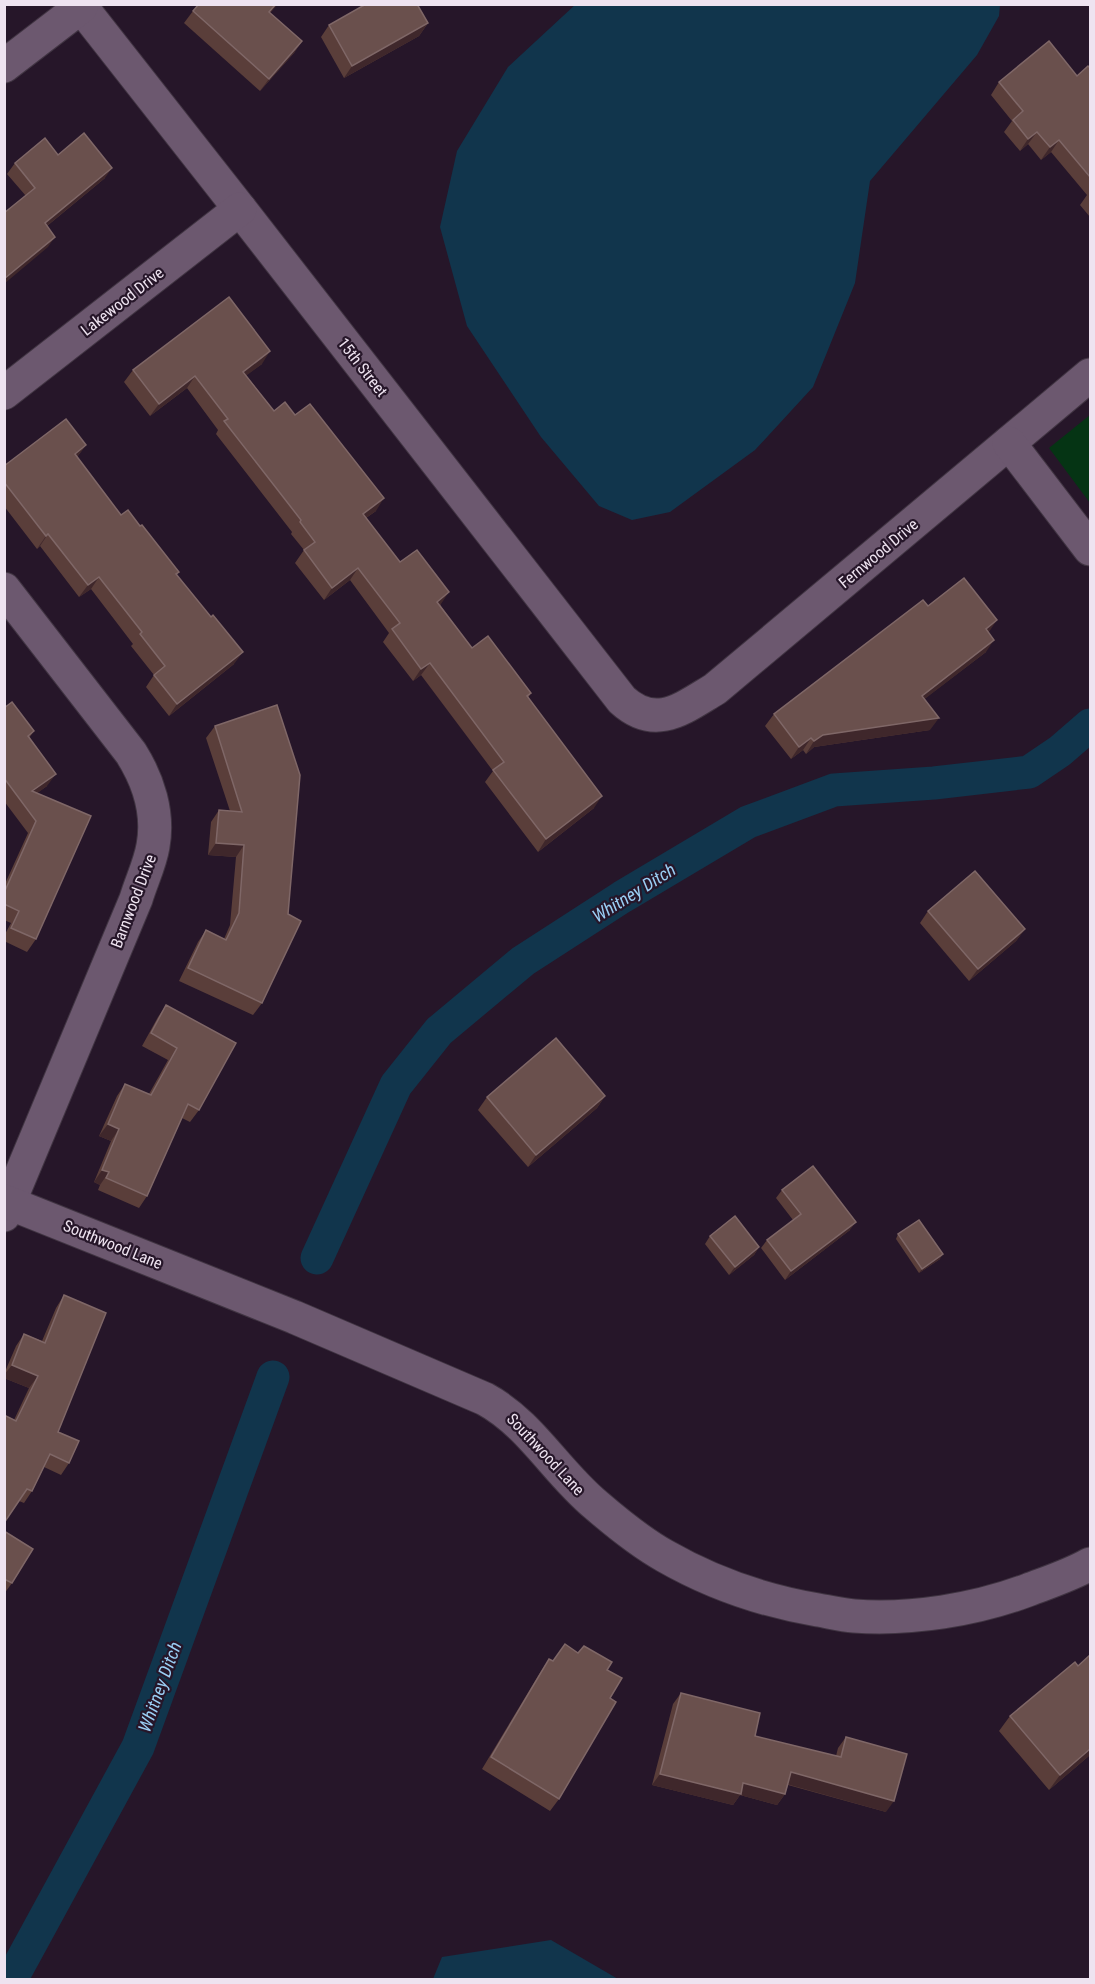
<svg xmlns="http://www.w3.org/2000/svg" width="1095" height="1984" viewBox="0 0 1095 1984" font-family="'Roboto Condensed',sans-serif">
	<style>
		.green { fill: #053414 }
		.water { fill: #11354c }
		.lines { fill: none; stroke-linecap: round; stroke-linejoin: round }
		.canal { stroke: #11354c; stroke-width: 33 }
		.minor-casing { stroke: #403442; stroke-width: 35 }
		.minor { stroke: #6c586f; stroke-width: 33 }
		.wall { fill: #5a3e3a }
		.shaded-wall { fill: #3f272b }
		.building { fill: #6a504d; stroke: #7f6767; stroke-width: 1.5 }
		.labels { text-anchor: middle; stroke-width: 4.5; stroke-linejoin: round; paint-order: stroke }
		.street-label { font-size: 16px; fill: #eee3f0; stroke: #261629 }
		.water-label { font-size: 18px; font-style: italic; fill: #9acef4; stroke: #261629 }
	</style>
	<rect width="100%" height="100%" fill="#261629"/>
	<!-- green -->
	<polygon class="green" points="1090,415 1090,503 1049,448"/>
	<!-- water -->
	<g class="water">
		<polygon points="576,4 1000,5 999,16 977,55 870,181 855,283 813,387 755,450 670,512 632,520 599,506 541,437 467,326 440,227 457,151 508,67"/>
		<polygon points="551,1940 618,1979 433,1979 442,1957"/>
	</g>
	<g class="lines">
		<!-- canal -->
		<g class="canal">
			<polyline points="317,1258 396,1085 439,1031 523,961 622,897 748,822 834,790 934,783 1029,772 1060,751 1090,725"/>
			<polyline points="11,1980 138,1747 273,1377"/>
		</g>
		<defs>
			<g id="minor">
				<path d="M79,4L240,209L622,700C656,731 683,708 715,689L1090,375"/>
				<polyline points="4,66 81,7"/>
				<polyline points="4,393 240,209"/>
				<polyline points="1009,443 1090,549"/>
				<path d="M4,589L131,753C148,780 159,813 153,846C150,864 141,882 136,899L4,1215"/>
				<path d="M4,1201L294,1317L485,1399C531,1424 556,1472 596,1505C618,1524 640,1542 665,1556C712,1583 765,1601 818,1610C830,1612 842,1615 854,1616C911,1620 975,1610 1028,1590C1049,1582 1071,1575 1090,1564"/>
			</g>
		</defs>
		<!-- minor casing -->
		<use href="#minor" class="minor-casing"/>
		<!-- minor -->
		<use href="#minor" class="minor"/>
	</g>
	<!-- wall -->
	<g class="wall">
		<polygon points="360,4 417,4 428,23 419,36 344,78 321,37 329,25 362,7"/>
		<polygon points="193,11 270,13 302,41 294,53 260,91 184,23"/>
		<polygon points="1090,68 1090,217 1080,205 1087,195 1051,152 1041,160 1028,144 1020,151 1004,132 1012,121 991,95 999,82 1077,76"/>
		<polygon points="58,155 105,178 47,226 48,247 26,196 7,174 15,163"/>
		<polygon points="262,364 246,375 274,411 295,415 376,511 366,518 400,562 441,604 440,605 472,648 531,693 528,698 594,808 538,852 485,782 493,771 421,675 413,681 383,642 389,633 350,580 324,600 295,563 304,550 291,534 292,532 216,434 218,430 187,388 150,416 124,382 133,370"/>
		<polygon points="86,445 77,457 121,515 140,526 179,572 177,575 234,664 169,716 146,687 154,675 131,646 133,644 91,589 79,597 40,546 37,549 4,506 4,466"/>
		<polygon points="928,606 988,632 986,652 924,699 930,730 814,747 806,754 803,750 791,759 765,726 774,714"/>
		<polygon points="277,705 262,1003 253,1015 179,981 198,942 206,930 224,939 230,925 236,857 208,855 211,822 219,810 230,811 206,738 215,726"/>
		<polygon points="4,708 34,731 29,738 47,786 37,793 36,939 27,952 4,941 4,936 11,923 4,920 4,886 28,833 4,801"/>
		<polygon points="928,911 1025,929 1016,941 969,981 920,923"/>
		<polygon points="166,1005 199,1110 190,1122 182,1118 147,1196 139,1208 98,1190 100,1185 94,1182 111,1141 99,1136 117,1096 125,1084 149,1094 168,1060 142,1046 158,1017"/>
		<polygon points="605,1096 597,1108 528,1167 478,1110 487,1097"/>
		<polygon points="782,1190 850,1230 785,1280 761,1248 767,1240 793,1220 776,1198"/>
		<polygon points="898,1234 940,1259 919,1273 896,1239"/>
		<polygon points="710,1236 759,1247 754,1255 729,1275 705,1244"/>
		<polygon points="64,1295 58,1432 69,1463 61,1475 44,1467 32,1491 24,1503 19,1501 14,1420 29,1388 4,1378 4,1374 16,1346 24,1334 42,1341 56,1308"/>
		<polygon points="4,1531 12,1583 4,1594"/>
		<polygon points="578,1653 607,1670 610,1698 559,1799 550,1811 482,1769 541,1671 549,1659 553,1661"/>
		<polygon points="1090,1655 1090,1755 1049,1790 999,1731 1010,1716 1078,1666"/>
		<polygon points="681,1693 755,1736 836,1756 838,1748 846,1737 886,1812 788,1785 785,1794 777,1805 740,1795 733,1805 652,1785 673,1704"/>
	</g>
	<!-- shaded-wall -->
	<g class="shaded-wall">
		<polygon points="276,4 278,4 261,24 269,12"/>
		<polygon points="428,23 419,36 344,78 352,66"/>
		<polygon points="302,41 294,53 260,91 269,79"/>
		<polygon points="1037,132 1028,144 1020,151 1028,139"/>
		<polygon points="1059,140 1051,152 1041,160 1050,147"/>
		<polygon points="112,168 105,178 37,234 45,223"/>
		<polygon points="55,237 48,247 4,284 4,279"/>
		<polygon points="270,351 262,364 235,384 243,372"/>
		<polygon points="195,376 187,388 150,416 159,404"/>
		<polygon points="86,445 77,457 75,454"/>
		<polygon points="384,498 376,511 354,526 363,514"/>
		<polygon points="48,534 40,546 37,549 46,536"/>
		<polygon points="358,568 350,580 324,600 332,588"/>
		<polygon points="99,577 91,589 79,597 88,585"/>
		<polygon points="449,592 441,604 429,614 437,602"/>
		<polygon points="997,620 989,632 977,641 986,629"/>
		<polygon points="994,640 986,652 913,708 922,696"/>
		<polygon points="243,652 234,664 169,716 177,704"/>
		<polygon points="430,663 421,675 413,681 421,669"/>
		<polygon points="939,718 930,730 814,747 806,754 814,741 823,735"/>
		<polygon points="811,738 803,750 791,759 799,747"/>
		<polygon points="56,774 47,786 24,803 32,791"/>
		<polygon points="602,796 594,808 538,852 546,839"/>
		<polygon points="216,843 244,845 236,857 208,855"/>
		<polygon points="1025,929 1016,941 969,981 978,969"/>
		<polygon points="605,1096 597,1108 528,1167 536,1155"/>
		<polygon points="108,1124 119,1129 111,1141 99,1136"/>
		<polygon points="102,1170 109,1172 100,1185 94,1182"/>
		<polygon points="856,1222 850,1230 785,1280 791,1271"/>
		<polygon points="759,1247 754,1255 729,1275 735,1267"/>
		<polygon points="943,1254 940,1259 919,1273 922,1269"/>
		<polygon points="12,1365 38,1376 29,1388 4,1378 4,1375"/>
		<polygon points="1090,1749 1090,1755 1049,1790 1060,1775"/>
		<polygon points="791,1772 894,1801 886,1812 783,1783"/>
		<polygon points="660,1774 743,1783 785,1794 777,1805 740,1795 733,1805 652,1785"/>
	</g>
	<!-- building -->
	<g class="building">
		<polygon points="199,4 276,4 269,12 302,41 269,79 193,11"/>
		<polygon points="366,4 417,4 428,23 352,66 329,25"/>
		<polygon points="1049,41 1077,76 1088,66 1090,68 1090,177 1059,140 1050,147 1037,132 1028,139 1013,120 1023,111 999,82"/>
		<polygon points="84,133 112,168 45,223 55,237 4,279 4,213 35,188 15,163 45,138 58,155"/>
		<polygon points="229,297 270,351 243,372 274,411 285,402 295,415 310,404 384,498 363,514 400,562 417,550 449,592 437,602 472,648 488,636 531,693 527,696 602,796 546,839 493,770 504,762 430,663 421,669 392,629 400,623 358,568 332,588 304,550 315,542 300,522 301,520 224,421 228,419 195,376 159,404 133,370"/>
		<polygon points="66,419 86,445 75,454 121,515 128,510 140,526 142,525 179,572 176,574 211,617 213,615 243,652 177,704 154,675 165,666 140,634 142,632 99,577 88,585 48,534 46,536 4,482 4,466"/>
		<polygon points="964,578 997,620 986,629 994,640 922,696 939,718 823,735 814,741 811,738 799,747 774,714 923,600 928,606"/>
		<polygon points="12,702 34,731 28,736 56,774 32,791 91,816 36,939 11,928 19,911 4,904 4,893 36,821 4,778 4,708"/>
		<polygon points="277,705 300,775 288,914 301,921 262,1003 188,968 206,930 226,940 239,913 244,845 216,843 219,810 242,812 215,726"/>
		<polygon points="975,871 1025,929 978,969 928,911"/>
		<polygon points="166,1005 236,1043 199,1110 188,1104 147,1196 106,1178 109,1172 102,1170 119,1129 108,1124 125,1084 151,1095 177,1048 151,1033"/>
		<polygon points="556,1038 605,1096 536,1155 487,1097"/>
		<polygon points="813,1166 856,1222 791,1271 767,1240 801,1214 782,1190"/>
		<polygon points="735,1216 759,1247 735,1267 710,1236"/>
		<polygon points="919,1220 943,1254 922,1269 898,1234"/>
		<polygon points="64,1295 106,1313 58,1432 79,1441 69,1463 50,1454 32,1491 27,1489 4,1523 4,1415 16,1421 38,1376 12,1365 24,1334 45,1343"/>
		<polygon points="4,1531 33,1549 12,1583 4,1579"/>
		<polygon points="565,1644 578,1653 584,1646 612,1662 607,1670 622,1678 610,1698 616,1702 559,1799 491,1757 549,1659 553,1661"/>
		<polygon points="1090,1655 1090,1749 1060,1775 1010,1716 1075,1662 1078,1666"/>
		<polygon points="681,1693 760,1713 755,1736 841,1757 846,1737 907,1754 894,1801 791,1772 785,1794 743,1783 741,1794 660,1774"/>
	</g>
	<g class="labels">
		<!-- street labels -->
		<g class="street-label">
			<text transform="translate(122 301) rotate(-38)" y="6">Lakewood Drive</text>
			<text transform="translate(363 367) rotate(52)" y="6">15th Street</text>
			<text transform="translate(878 553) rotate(-40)" y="6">Fernwood Drive</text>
			<text transform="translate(133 901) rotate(-69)" y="6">Barnwood Drive</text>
			<text transform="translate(113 1244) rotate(22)" y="6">Southwood Lane</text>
			<text transform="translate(546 1454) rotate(47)" y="6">Southwood Lane</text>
		</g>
		<!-- water labels -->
		<g class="water-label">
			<text transform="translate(634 893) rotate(-32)" y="6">Whitney Ditch</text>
			<text transform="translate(160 1687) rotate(-70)" y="6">Whitney Ditch</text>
		</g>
	</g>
	<!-- border -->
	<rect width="1095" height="1984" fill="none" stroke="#eee3f0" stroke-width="12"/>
</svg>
